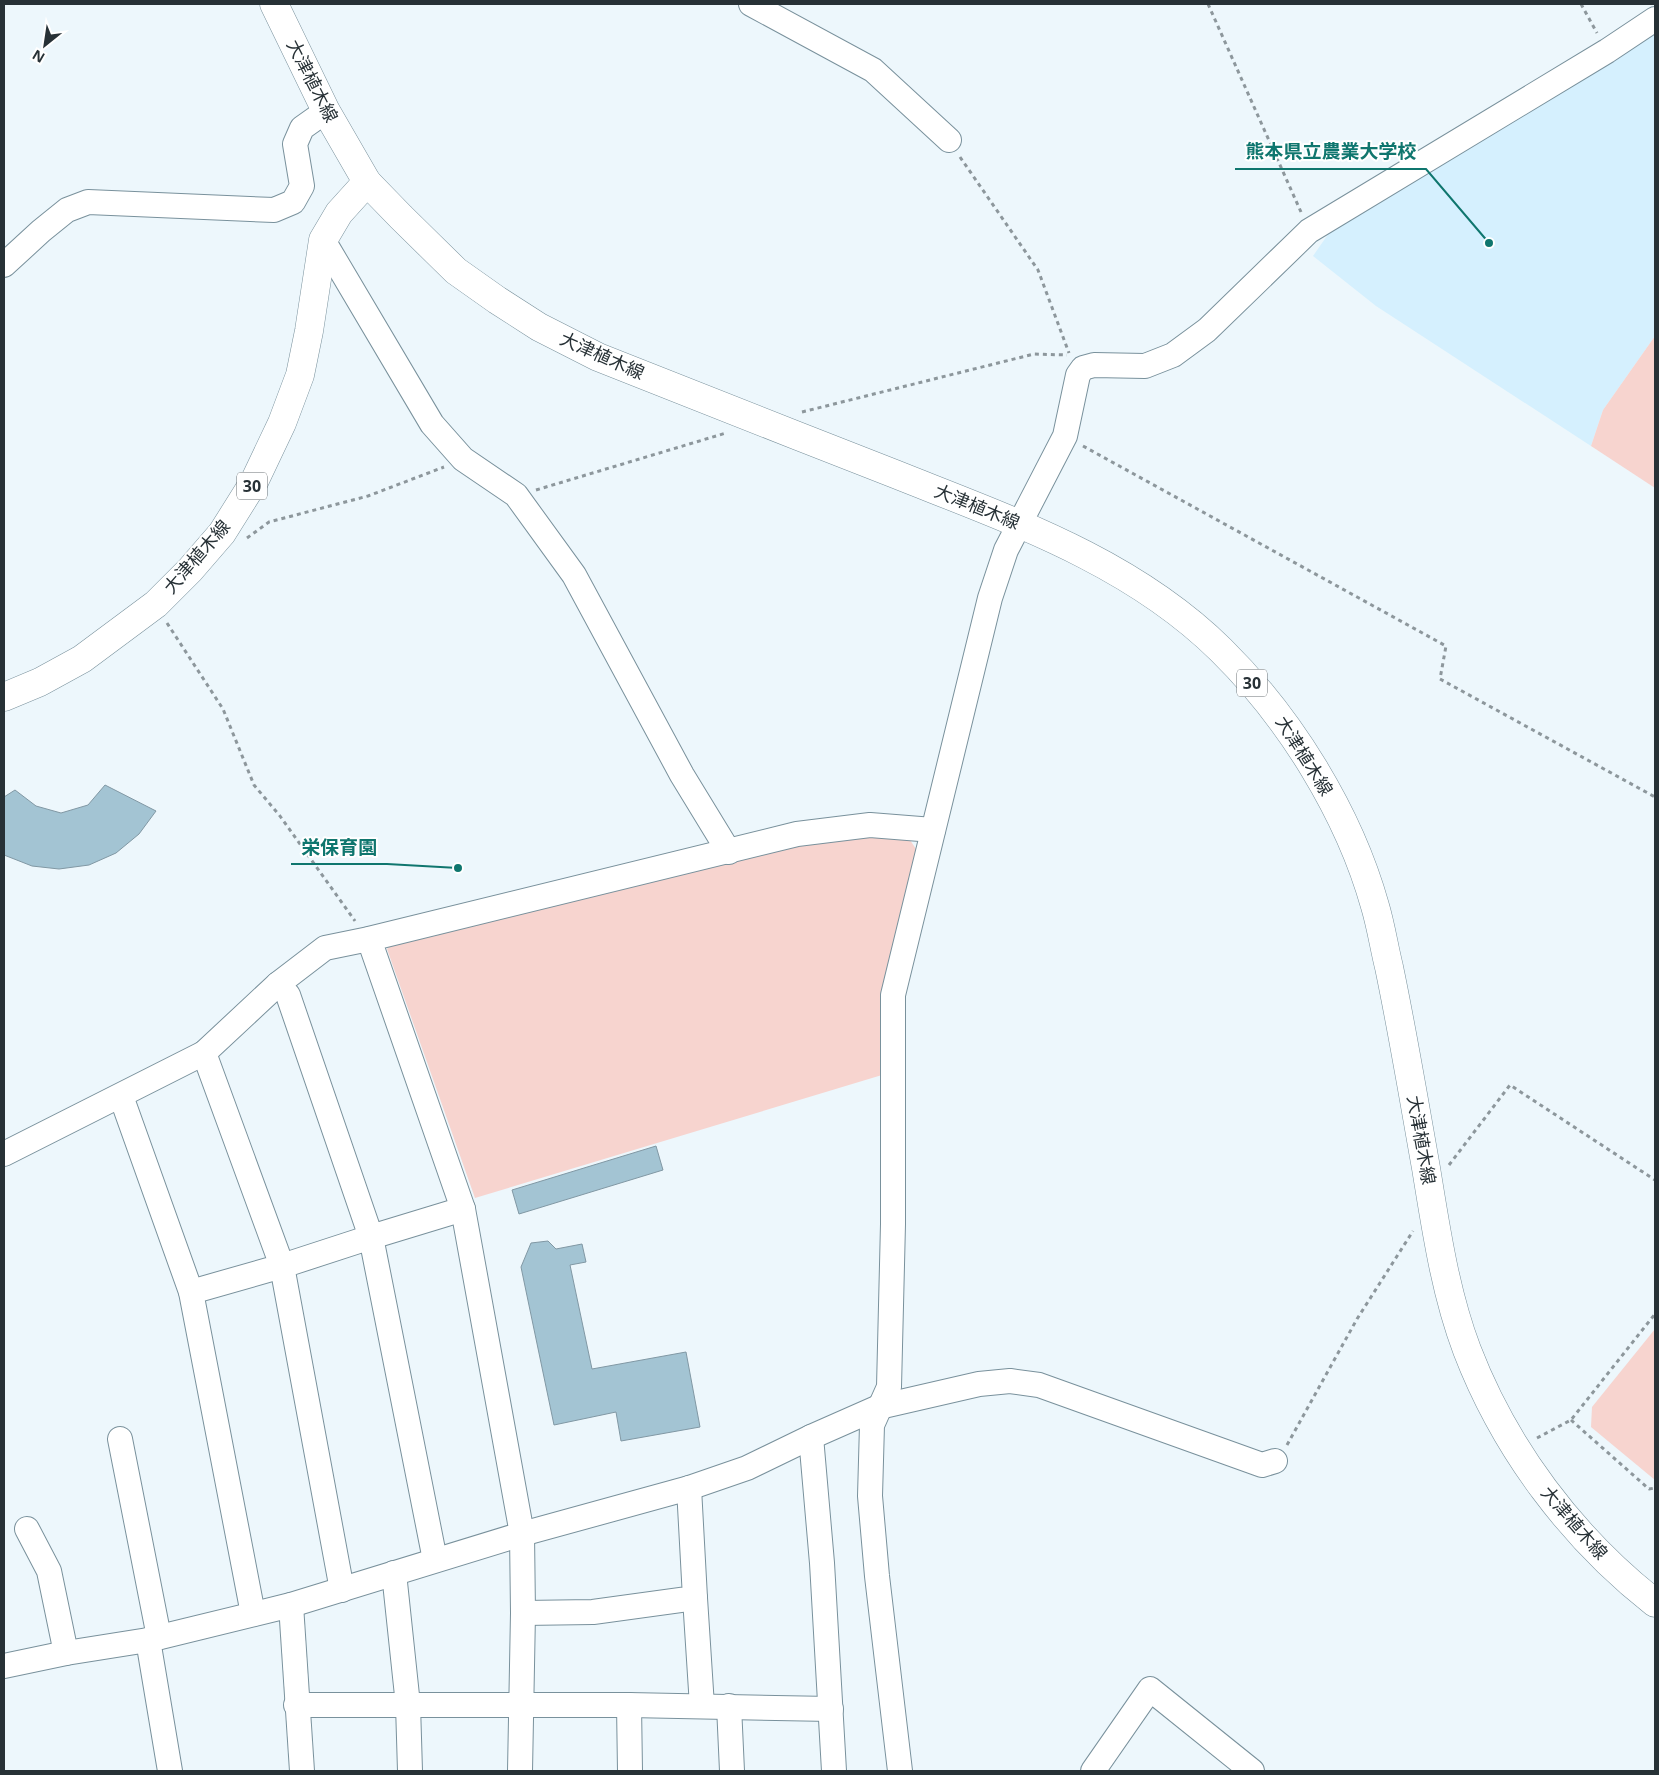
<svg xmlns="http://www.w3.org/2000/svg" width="1659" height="1775" viewBox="0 0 1659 1775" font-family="'Noto Sans','Noto Sans JP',sans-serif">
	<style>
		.built { fill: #d5f0fe }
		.green { fill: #f7d4cf }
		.building { fill: #a3c4d3; stroke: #8198a4 }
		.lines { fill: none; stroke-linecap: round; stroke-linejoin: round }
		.minor-casing { stroke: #79919c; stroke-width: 26 }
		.major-casing { stroke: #79919c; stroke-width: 29 }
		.path { stroke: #8d979c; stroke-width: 3; stroke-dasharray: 4 4; stroke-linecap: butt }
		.minor { stroke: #fff; stroke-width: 24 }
		.major { stroke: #fff; stroke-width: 28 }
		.labels { text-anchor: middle; stroke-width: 4; stroke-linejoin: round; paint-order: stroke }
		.shield { fill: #fff; stroke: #686f72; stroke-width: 1 }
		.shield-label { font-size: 16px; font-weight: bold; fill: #273136 }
		.street-label { font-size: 18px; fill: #273136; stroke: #fff }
		.leader { fill: none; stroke: #0f766e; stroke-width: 2 }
		.callout-dot { fill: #0f766e; stroke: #fff; stroke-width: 2 }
		.callout-label { font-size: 19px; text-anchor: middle; font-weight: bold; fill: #0f766e; stroke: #fff; stroke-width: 4; stroke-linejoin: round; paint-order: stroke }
	</style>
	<rect width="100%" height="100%" fill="#edf7fc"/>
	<!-- built -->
	<polygon class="built" points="1655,29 1655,336 1603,410 1591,446 1376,306 1313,256 1331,230"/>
	<!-- green -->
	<g class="green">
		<polygon points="1655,336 1655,488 1591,446 1603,410"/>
		<polygon points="871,832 910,840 920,855 882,1075 475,1198 387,949 394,942 801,844"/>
		<polygon points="1655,1329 1655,1480 1591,1427 1592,1407"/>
	</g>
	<!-- building -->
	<g class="building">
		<polygon points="105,785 156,811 139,834 116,853 89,865 59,869 32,866 4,855 4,797 15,790 36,806 61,813 88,805"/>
		<polygon points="656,1146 663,1170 519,1214 512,1190"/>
		<polygon points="548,1241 556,1249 582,1244 586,1262 570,1265 592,1369 686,1352 700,1427 621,1441 616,1412 554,1425 521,1267 531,1243"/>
	</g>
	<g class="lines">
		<defs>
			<g id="minor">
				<polyline points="751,4 873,70 949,140"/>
				<polyline points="323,240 432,424 463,459 516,495 574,575 682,775 729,852"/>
				<polyline points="4,265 41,231 67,210 88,202 274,210 293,202 302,186 295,144 302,128 326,111"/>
				<polyline points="369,939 463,1209 522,1534 523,1613 520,1771"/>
				<polyline points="278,984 288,995 371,1237 463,1209"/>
				<polyline points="121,1096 191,1292 253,1614"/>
				<polyline points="4,1154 204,1053 278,984 325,948 369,939 797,834 870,825 933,830"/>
				<polyline points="191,1292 282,1266 204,1053"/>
				<polyline points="811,1437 822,1563 834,1771"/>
				<polyline points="120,1439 159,1637"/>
				<polyline points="27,1529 49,1571 66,1653"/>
				<polyline points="394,1573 408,1705 410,1771"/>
				<polyline points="342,1590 282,1266 371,1237 435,1560"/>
				<polyline points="695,1598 702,1706"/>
				<polyline points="291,1605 302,1771"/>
				<polyline points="523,1613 593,1612 695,1598 689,1488"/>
				<polyline points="148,1640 170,1771"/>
				<polyline points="4,1666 66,1653 148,1640 291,1605 522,1534 689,1488 747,1468 811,1437 879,1407 979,1384 1010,1381 1039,1385 1262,1465 1275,1461"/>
				<polyline points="296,1705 629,1705 831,1709"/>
				<polyline points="629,1705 630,1771"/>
				<polyline points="729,1706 732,1771"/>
				<polyline points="900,1771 877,1576 870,1496 872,1425 889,1387 893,1224 893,995 990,598 1006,550 1065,436 1078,375 1083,368 1094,365 1145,366 1173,355 1207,330 1309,231 1607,51 1655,19"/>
				<polyline points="1093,1771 1150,1689 1252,1771"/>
			</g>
			<g id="major">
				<path d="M274,4L326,111L367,182L401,217L456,271L497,300L539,327L598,357C697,397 796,435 895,474C1010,520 1131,561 1221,650C1290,718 1349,813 1375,906C1381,926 1384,947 1389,967C1403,1034 1414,1101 1426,1168C1436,1229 1445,1292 1467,1350C1505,1449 1572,1538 1655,1603"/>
				<polyline points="4,697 40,682 82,659 156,604 190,570 222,533 254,482 282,423 300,375 309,331 323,240 339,213 367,182"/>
			</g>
		</defs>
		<!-- minor casing -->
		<use href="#minor" class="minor-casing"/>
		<!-- major casing -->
		<use href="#major" class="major-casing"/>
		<!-- path -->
		<g class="path">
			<polyline points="1208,4 1301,212"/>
			<polyline points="1581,4 1597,33"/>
			<polyline points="960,157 1038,270 1069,353"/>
			<polyline points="802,412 1034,354 1067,355"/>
			<polyline points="1083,446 1446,646 1440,679 1655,797"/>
			<polyline points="536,490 726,433"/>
			<polyline points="247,538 269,522 368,496 444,467"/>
			<polyline points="167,623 223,709 254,785 280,816 355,921"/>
			<polyline points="1449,1165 1510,1085 1655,1180"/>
			<polyline points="1571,1420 1649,1489 1655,1488"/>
			<polyline points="1537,1438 1571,1420 1655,1314"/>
			<polyline points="1287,1445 1357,1319 1413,1231"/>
		</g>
		<!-- minor -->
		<use href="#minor" class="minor"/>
		<!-- major -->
		<use href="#major" class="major"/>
	</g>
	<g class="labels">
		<!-- shield labels -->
		<g class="shield">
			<rect x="237" y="472.5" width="30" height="27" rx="4"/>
			<rect x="1237" y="669.5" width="30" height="27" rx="4"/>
		</g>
		<g class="shield-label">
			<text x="252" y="492">30</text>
			<text x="1252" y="689">30</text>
		</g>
		<!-- street labels -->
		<g class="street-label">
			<text transform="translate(312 81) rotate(63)" y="6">大津植木線</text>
			<text transform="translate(602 356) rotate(24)" y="6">大津植木線</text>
			<text transform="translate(977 507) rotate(22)" y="6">大津植木線</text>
			<text transform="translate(197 557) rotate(-49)" y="6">大津植木線</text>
			<text transform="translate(1304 756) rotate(58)" y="6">大津植木線</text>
			<text transform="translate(1421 1140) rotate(80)" y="6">大津植木線</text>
			<text transform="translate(1574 1523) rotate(49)" y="6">大津植木線</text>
		</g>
	</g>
	<!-- callouts -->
	<path class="leader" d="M1489 243L1426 169H1235M458 868L387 864H291"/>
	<g class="callout-dot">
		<circle cx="1489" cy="243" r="5"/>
		<circle cx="458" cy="868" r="5"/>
	</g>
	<g class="callout-label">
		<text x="1331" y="158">熊本県立農業大学校</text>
		<text x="339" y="854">栄保育園</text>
	</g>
	<!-- border -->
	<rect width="1659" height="1775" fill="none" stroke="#273136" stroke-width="10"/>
	<!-- north arrow -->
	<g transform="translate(45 45) rotate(210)" stroke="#ffffff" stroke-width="4" paint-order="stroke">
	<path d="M0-4L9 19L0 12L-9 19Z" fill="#273136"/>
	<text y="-8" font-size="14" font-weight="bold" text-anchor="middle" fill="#273136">N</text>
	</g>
</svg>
